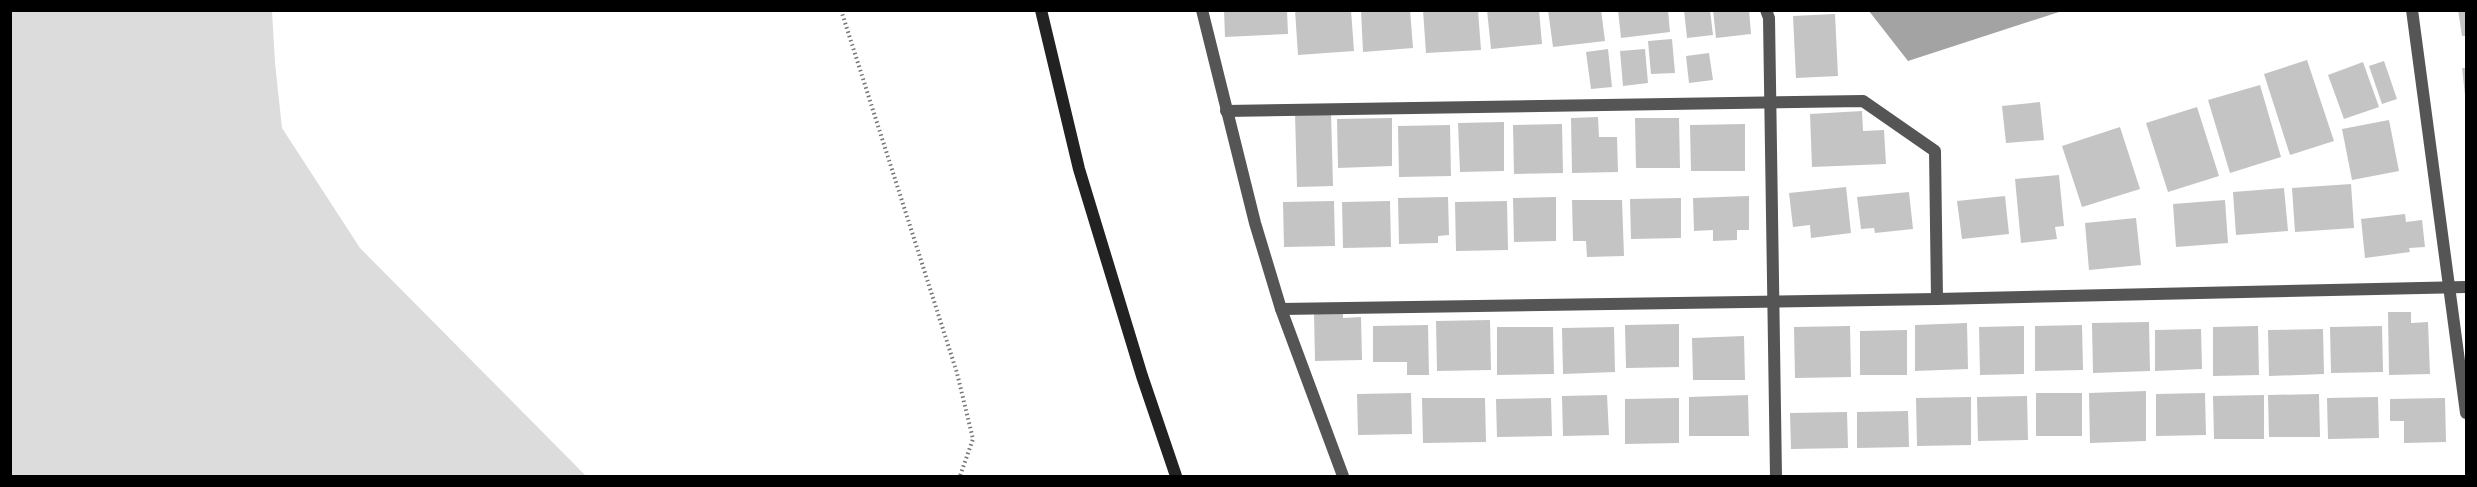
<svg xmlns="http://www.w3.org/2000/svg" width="2477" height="487" viewBox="0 0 2477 487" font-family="Manrope,sans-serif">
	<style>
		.green { fill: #dcdcdc }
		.water { fill: #a3a3a3 }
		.building { fill: #c4c4c4 }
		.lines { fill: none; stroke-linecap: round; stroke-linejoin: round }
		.path { stroke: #777; stroke-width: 4; stroke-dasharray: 1.5 3; stroke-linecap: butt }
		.street { stroke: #555; stroke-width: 12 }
		.secondary { stroke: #222; stroke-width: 12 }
	</style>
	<rect width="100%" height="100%" fill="#fff"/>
	<!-- green -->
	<polygon class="green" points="10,11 272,11 275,63 282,128 360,248 586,476 11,476"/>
	<!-- water -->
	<polygon class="water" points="1869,11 2062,11 1908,61"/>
	<!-- building -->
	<g class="building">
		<polygon points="1224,10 1287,10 1288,34 1225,37"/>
		<polygon points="1295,10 1351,10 1354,51 1298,55"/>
		<polygon points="1361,10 1410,10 1413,48 1363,52"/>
		<polygon points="1423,10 1478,10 1481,50 1426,53"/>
		<polygon points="1487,10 1539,10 1542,44 1491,49"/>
		<polygon points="1548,10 1601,10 1605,41 1553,47"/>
		<polygon points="1618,10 1668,10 1670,32 1621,38"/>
		<polygon points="1684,10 1710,10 1713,35 1687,38"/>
		<polygon points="1713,10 1749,10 1751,34 1716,38"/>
		<polygon points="2458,10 2466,10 2466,36 2462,36"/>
		<polygon points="1835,14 1838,76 1796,78 1793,16"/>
		<polygon points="1672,39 1675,73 1651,74 1648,41"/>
		<polygon points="1608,49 1612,87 1591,89 1586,52"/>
		<polygon points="1645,49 1648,83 1623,86 1620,51"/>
		<polygon points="1709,53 1713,80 1689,83 1686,56"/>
		<polygon points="2307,60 2334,141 2290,155 2264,74"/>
		<polygon points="2384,61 2397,99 2382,104 2369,66"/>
		<polygon points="2363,62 2379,107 2344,119 2328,75"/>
		<polygon points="2462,68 2466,68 2466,95 2465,95"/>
		<polygon points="2260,85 2281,157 2230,173 2208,100"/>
		<polygon points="2040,102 2044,140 2006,143 2002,106"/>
		<polygon points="2197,107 2219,176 2168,192 2146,123"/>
		<polygon points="1862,111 1863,131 1884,130 1886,164 1812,167 1810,114"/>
		<polygon points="1331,112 1333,186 1297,187 1295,113"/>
		<polygon points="1598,117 1599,137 1617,137 1618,172 1572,173 1571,118"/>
		<polygon points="1392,118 1392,166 1338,168 1337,119"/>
		<polygon points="1635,118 1679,118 1680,168 1636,168"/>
		<polygon points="2389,120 2399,171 2352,180 2342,129"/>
		<polygon points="1504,122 1504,171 1460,172 1458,123"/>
		<polygon points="1562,124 1563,173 1514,174 1513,125"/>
		<polygon points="1745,124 1745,171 1691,171 1690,125"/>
		<polygon points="1450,125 1451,176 1399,177 1398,126"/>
		<polygon points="2120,127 2140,189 2082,207 2062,146"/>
		<polygon points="2059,175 2064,226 2055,227 2057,239 2021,243 2015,179"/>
		<polygon points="2351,184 2354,228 2295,232 2292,188"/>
		<polygon points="1846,187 1851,233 1811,238 1810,225 1793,227 1789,193"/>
		<polygon points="2284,188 2288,231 2236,235 2233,192"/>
		<polygon points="1909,192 1913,229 1875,233 1874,228 1861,229 1857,197"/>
		<polygon points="1749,196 1749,230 1737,230 1737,240 1713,241 1713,230 1694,231 1693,198"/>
		<polygon points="2005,196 2009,234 1962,239 1957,201"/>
		<polygon points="1448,197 1449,235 1438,236 1438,243 1399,244 1398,198"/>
		<polygon points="1556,197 1556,241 1514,242 1513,198"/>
		<polygon points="1681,198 1681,238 1631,239 1630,199"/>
		<polygon points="1572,200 1622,200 1624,256 1587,257 1586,241 1573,241"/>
		<polygon points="2225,200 2228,243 2176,247 2173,204"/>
		<polygon points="1334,201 1335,246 1284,247 1283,202"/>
		<polygon points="1390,201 1391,247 1343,248 1342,202"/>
		<polygon points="1507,201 1508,250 1456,251 1455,202"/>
		<polygon points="2405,214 2406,222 2422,220 2425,247 2409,248 2410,252 2365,258 2361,219"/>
		<polygon points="2136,218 2141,265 2089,270 2085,223"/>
		<polygon points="1343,312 1343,318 1361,317 1362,360 1315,361 1314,313"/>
		<polygon points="2388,312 2411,312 2411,323 2428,322 2430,374 2389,375"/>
		<polygon points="1490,320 1491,370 1437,371 1436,321"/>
		<polygon points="2149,322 2150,371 2093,373 2092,323"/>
		<polygon points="1967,323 1968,369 1915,371 1915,325"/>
		<polygon points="1679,324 1679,367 1626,368 1625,325"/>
		<polygon points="1428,325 1429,375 1407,375 1407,362 1373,362 1373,326"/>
		<polygon points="2082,325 2083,370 2035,371 2035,326"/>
		<polygon points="1850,326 1851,377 1795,378 1794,327"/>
		<polygon points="2024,326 2024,374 1980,375 1979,327"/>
		<polygon points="2258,326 2259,375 2213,376 2213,327"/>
		<polygon points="2382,326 2383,372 2331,373 2330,327"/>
		<polygon points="1497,327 1553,327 1554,374 1497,375"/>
		<polygon points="1614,327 1615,372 1563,374 1562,328"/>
		<polygon points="2201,329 2202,369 2155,371 2155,330"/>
		<polygon points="2323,329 2324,374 2269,376 2268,330"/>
		<polygon points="1907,330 1907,375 1860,375 1860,331"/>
		<polygon points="1744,336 1745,380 1693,380 1692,338"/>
		<polygon points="2146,391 2146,441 2090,443 2089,393"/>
		<polygon points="1411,393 1412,434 1358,435 1357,394"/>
		<rect x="2036" y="393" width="46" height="43"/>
		<polygon points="2205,393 2206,435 2156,436 2156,394"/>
		<polygon points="2319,394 2320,437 2269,437 2268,395"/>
		<polygon points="1607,395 1609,435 1563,436 1562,396"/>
		<polygon points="1748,395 1749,436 1689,436 1689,397"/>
		<polygon points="2264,395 2264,439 2214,439 2213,396"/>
		<polygon points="2027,396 2028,440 1978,441 1977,397"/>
		<polygon points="1971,397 1971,445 1917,446 1916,398"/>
		<polygon points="2378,397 2379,438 2328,439 2327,398"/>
		<polygon points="1422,398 1485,398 1486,442 1423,443"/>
		<polygon points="1551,398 1552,436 1497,437 1496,399"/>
		<polygon points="1679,398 1679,443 1625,444 1625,399"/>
		<polygon points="2445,398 2446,442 2404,443 2404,421 2390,421 2390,399"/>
		<polygon points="1908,411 1909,447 1857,448 1857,412"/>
		<polygon points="1847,412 1848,448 1791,449 1790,413"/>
	</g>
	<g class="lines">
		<!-- path -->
		<polyline class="path" points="841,10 957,373 973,439 960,476"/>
		<!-- street -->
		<g class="street">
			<polyline points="1202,10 1255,223 1281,309 1343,476"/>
			<polyline points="1766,10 1769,18 1776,476"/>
			<polyline points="2412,10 2466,413"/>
			<polyline points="1226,111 1863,101 1935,151 1937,299"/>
			<polyline points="1281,309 1937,299 2466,287"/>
		</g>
		<!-- secondary -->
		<polyline class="secondary" points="1041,10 1079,169 1142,376 1176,476"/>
	</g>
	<!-- border -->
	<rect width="2477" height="487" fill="none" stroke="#000000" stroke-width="24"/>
</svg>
